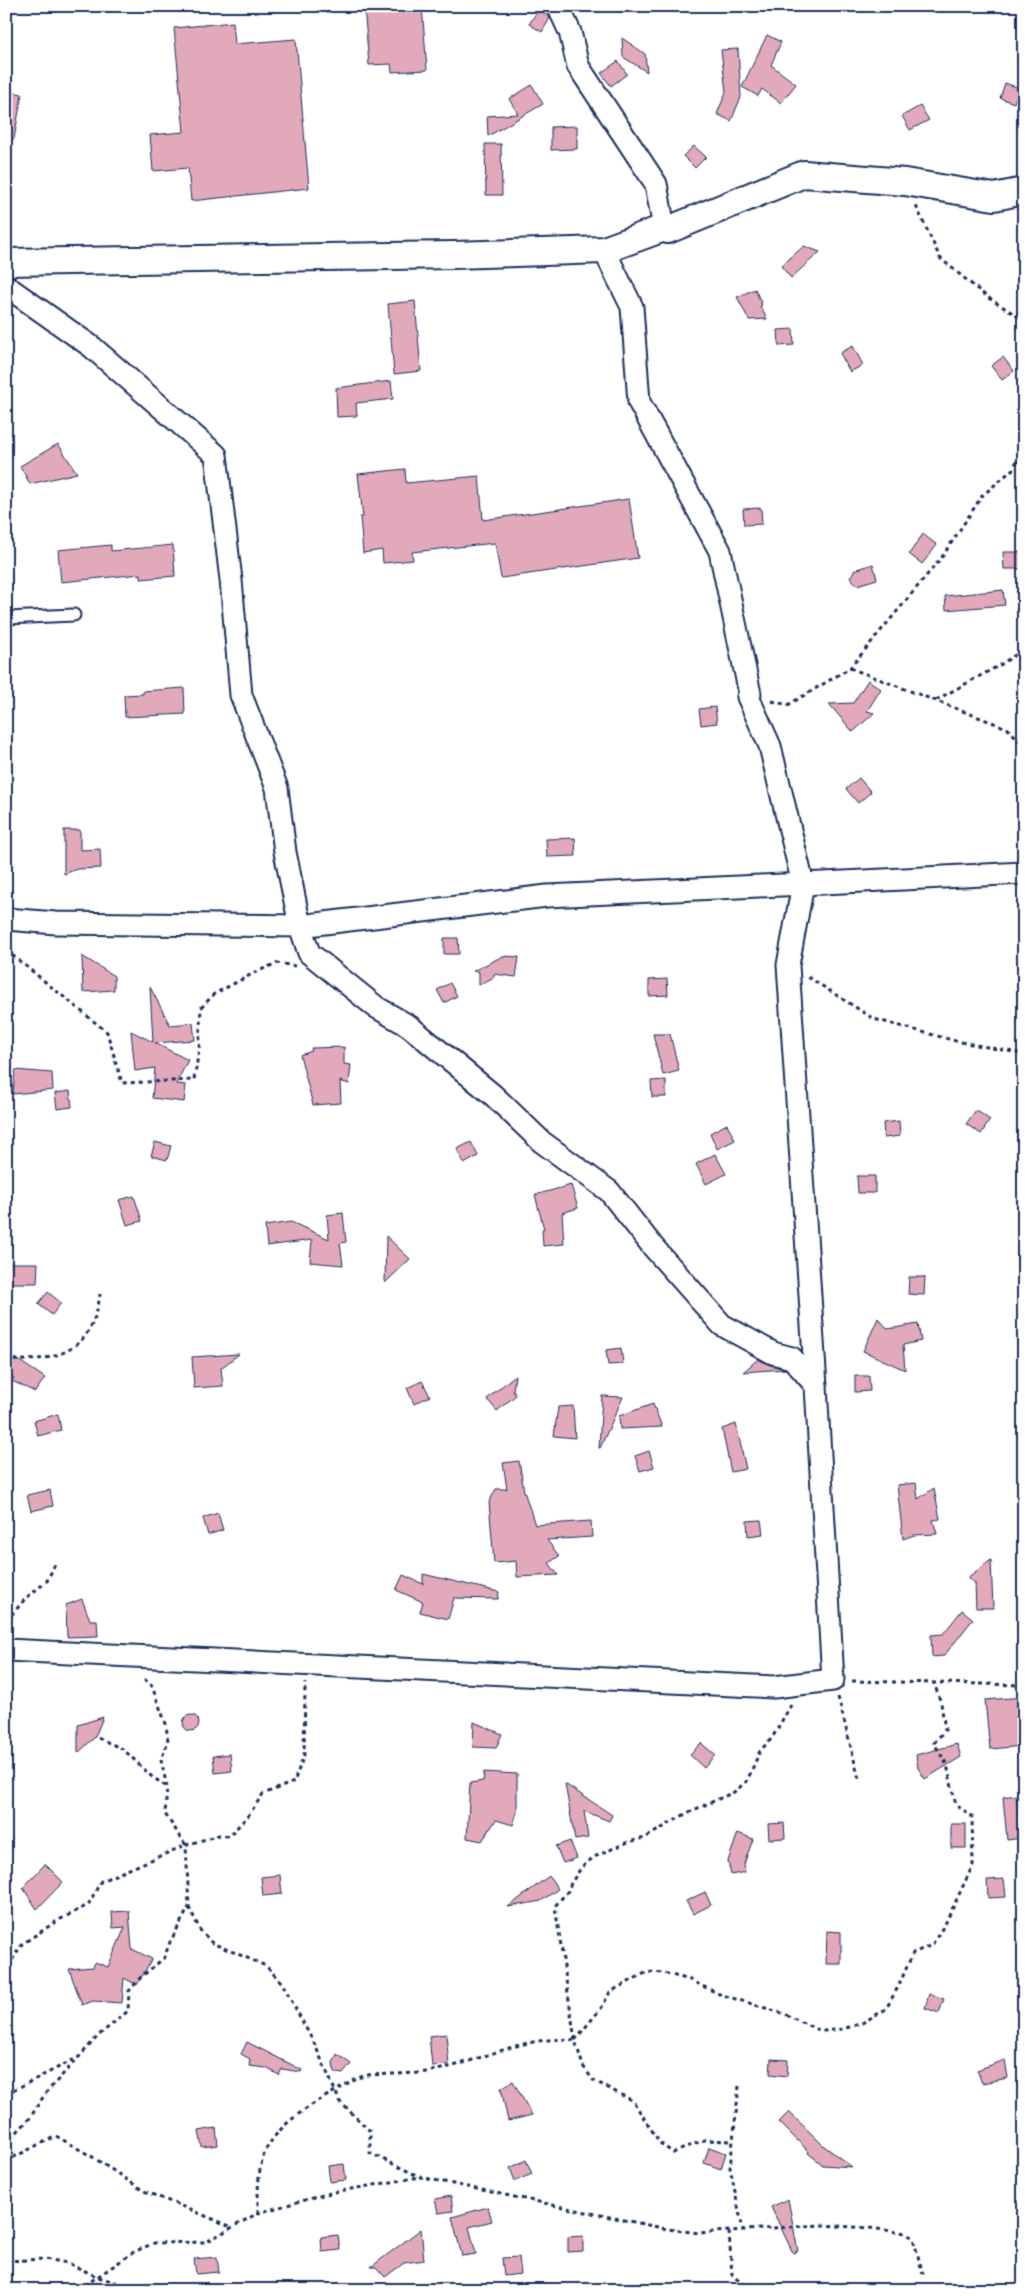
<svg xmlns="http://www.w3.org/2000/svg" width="1030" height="2296" viewBox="0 0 1030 2296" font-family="Kalam,sans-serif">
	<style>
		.building { fill: #e2a9bb; stroke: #1b2f5e }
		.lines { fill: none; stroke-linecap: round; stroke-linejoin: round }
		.service-casing { stroke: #1b2f5e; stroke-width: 15 }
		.minor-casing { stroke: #1b2f5e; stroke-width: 25 }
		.tertiary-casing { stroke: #1b2f5e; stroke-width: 30 }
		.path { stroke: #1b2f5e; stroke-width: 3; stroke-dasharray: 4 4; stroke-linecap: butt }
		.service { stroke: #fff; stroke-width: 11 }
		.minor { stroke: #fff; stroke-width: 21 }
		.tertiary { stroke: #fff; stroke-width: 26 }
	</style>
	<rect width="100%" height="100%" fill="#fff"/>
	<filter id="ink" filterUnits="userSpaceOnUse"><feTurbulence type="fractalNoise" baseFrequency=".02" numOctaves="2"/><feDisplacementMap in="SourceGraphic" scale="10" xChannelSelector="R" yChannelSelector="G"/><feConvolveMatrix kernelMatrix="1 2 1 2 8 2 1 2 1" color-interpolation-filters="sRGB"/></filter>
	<g filter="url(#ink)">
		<!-- building -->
		<g class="building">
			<polygon points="364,6 422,6 427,70 392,72 391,64 369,65"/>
			<polygon points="539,9 550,18 542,32 529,24"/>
			<polygon points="233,22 235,44 296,39 309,188 191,201 188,168 153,171 150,135 184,132 174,28"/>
			<polygon points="767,35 781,42 771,65 796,84 781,103 762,89 758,96 742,87"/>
			<polygon points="622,38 645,54 647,72 623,57"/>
			<polygon points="738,49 741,97 731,121 717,114 726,92 721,50"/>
			<polygon points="618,61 627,74 611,86 601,73"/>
			<polygon points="1005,83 1019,88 1014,103 1000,98"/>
			<polygon points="532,85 543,104 488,136 487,116 518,114 509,99"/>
			<polygon points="6,91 22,94 14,139 6,138"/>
			<polygon points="920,106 929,120 910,130 902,116"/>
			<polygon points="577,126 577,149 551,150 551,127"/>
			<polygon points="485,144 501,144 502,195 486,195"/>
			<polygon points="694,146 706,157 695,168 683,156"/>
			<polygon points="804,246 820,252 791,278 781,266"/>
			<polygon points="755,289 762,305 760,306 767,319 749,320 737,297"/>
			<polygon points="415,301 421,371 394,374 388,304"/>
			<polygon points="793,329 794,345 779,346 778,330"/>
			<polygon points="853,346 863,365 850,372 840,353"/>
			<polygon points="1003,357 1014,371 1002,380 991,366"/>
			<polygon points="391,381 393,399 356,403 357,416 337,417 336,388"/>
			<polygon points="58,444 77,473 30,484 20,466"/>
			<polygon points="405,469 406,483 479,476 483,520 629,499 638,558 501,578 495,543 412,552 413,560 383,563 382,550 363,553 360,517 363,517 358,474"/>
			<polygon points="761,508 762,524 744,525 743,509"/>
			<polygon points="923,534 937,545 922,564 909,554"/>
			<polygon points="111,545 111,551 173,545 175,576 141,579 141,574 61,582 58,550"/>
			<polygon points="1003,552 1021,552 1022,569 1004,569"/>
			<polygon points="873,564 877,579 857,585 850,577 855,570"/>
			<polygon points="1003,590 1005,605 946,610 945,596"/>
			<polygon points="868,680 881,689 867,711 874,713 853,732 829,704 853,703"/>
			<polygon points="184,688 185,714 125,717 124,695 143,694 143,691"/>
			<polygon points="715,707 717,723 701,725 699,709"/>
			<polygon points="859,778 871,792 858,803 846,789"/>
			<polygon points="64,830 80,830 80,850 100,849 101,868 77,869 64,874"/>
			<polygon points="575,838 576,856 547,857 546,839"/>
			<polygon points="444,938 458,938 459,954 444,954"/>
			<polygon points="82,956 114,976 114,990 83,992"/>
			<polygon points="503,956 519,957 516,977 494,974 494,977 479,985 479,972 473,971"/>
			<polygon points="667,979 668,995 649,996 649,980"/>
			<polygon points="450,983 457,996 444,1003 437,990"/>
			<polygon points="150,987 170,1025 193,1023 195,1040 155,1043 188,1060 176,1084 186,1085 184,1102 152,1098 155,1068 135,1071 131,1031 153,1042"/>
			<polygon points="653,1034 670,1034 679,1071 663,1075"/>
			<polygon points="344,1047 344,1064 351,1065 349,1084 340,1081 341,1103 313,1105 300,1055 312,1051 311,1048"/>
			<polygon points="15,1070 52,1073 53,1090 13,1094"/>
			<polygon points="666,1080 666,1097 652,1097 651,1081"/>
			<polygon points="70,1091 72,1107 57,1109 55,1093"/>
			<polygon points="976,1110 990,1120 981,1134 966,1124"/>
			<polygon points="899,1121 900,1136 884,1138 883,1123"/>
			<polygon points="727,1124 735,1140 717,1149 710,1133"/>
			<polygon points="155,1142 171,1146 167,1160 151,1156"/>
			<polygon points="471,1142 478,1156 464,1164 457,1149"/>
			<polygon points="715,1154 726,1174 706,1184 696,1164"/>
			<polygon points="857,1176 875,1176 875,1193 858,1193"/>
			<polygon points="571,1185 578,1208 562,1213 564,1244 543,1246 542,1229 544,1229 535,1195"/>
			<polygon points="134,1196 142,1221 127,1225 119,1200"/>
			<polygon points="343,1213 346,1242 340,1243 343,1265 310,1262 312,1240 267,1246 265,1226 291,1222 329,1239 327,1215"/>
			<polygon points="386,1236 410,1259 385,1283"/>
			<polygon points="6,1263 38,1263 37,1283 6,1283"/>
			<polygon points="909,1277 925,1277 924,1295 908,1294"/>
			<polygon points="48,1292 61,1303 52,1315 38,1304"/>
			<polygon points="878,1318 888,1329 918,1324 921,1341 903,1345 905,1370 863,1351"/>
			<polygon points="621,1348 623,1364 608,1365 606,1350"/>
			<polygon points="239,1354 221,1368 223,1386 194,1388 192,1357"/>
			<polygon points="15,1358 45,1378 35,1392 12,1381 14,1378 6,1373"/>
			<polygon points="758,1359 770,1365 785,1369 743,1372"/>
			<polygon points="515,1375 513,1391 516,1395 497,1411 487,1399"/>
			<polygon points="855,1376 869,1376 870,1391 855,1392"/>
			<polygon points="422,1381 430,1396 414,1404 407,1388"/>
			<polygon points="602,1396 623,1397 600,1448 599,1448"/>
			<polygon points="653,1404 662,1427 620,1429 619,1416"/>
			<polygon points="573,1406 575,1438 554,1436 558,1407"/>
			<polygon points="58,1414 61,1430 38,1436 34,1421"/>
			<polygon points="736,1424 746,1469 731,1472 722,1429"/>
			<polygon points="649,1451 654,1467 640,1471 635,1456"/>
			<polygon points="519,1461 524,1491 535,1525 591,1521 592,1537 547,1540 559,1556 549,1563 558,1575 517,1577 516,1561 494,1563 489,1502 496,1489 507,1489 503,1463"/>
			<polygon points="916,1483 918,1499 934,1488 940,1519 933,1520 937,1534 914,1535 903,1539 897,1485"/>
			<polygon points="50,1490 53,1506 31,1511 27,1495"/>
			<polygon points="218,1513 223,1530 208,1535 203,1518"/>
			<polygon points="761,1520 763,1534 748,1536 747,1521"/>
			<polygon points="991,1560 993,1608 976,1608 975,1583 967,1578"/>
			<polygon points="423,1574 499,1592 498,1599 454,1598 448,1619 420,1612 423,1602 396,1590 403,1575 423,1584"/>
			<polygon points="82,1599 90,1620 97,1620 98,1636 67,1637 66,1605"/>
			<polygon points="962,1610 973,1619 944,1656 932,1657 931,1635 943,1634"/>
			<polygon points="1024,1697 1024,1746 990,1749 985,1700"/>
			<circle cx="191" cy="1723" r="8"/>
			<polygon points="103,1717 95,1737 78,1753 78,1725"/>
			<polygon points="474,1722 502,1734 496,1748 473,1747"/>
			<polygon points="701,1743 715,1755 704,1768 690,1755"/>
			<polygon points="957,1744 961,1757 925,1779 918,1768 916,1755"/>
			<polygon points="230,1754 232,1771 215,1773 213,1756"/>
			<polygon points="484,1772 517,1774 517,1812 513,1825 496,1820 482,1841 467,1838 470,1783 483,1781"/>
			<polygon points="565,1784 612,1815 609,1821 584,1811 588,1838 575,1840"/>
			<polygon points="1016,1795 1022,1838 1007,1840 1003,1797"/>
			<polygon points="784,1823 785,1838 769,1839 768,1824"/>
			<rect x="951" y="1824" width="15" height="24"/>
			<polygon points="738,1833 753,1839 744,1864 745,1872 731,1875 728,1861"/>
			<polygon points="570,1841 577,1858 563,1863 556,1846"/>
			<polygon points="45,1864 63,1882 37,1909 23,1888"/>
			<polygon points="280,1875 282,1894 263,1896 261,1877"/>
			<polygon points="549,1876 558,1889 541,1901 508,1907"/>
			<polygon points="1004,1879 1006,1897 988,1898 987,1880"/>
			<polygon points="705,1892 711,1905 693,1914 686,1901"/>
			<polygon points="129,1911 132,1949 152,1959 137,1985 124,1978 122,2003 93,2001 82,2005 69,1969 93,1967 95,1962 108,1967 125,1927 113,1928 112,1912"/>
			<polygon points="827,1931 841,1932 841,1964 826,1964"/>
			<polygon points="929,1994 944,1999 939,2013 925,2008"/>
			<polygon points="446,2034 449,2065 432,2066 429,2036"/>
			<polygon points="247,2042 302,2070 301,2072 282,2069 279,2075 266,2068 249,2066 250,2059 241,2054"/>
			<polygon points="337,2054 351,2064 343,2074 336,2073 334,2069 333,2063"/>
			<polygon points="771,2059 788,2060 787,2076 770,2074"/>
			<polygon points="1005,2060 1008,2078 982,2083 977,2070"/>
			<polygon points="513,2081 532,2115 508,2121 501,2088"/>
			<polygon points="789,2112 824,2146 852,2167 823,2165 808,2153 809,2152 779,2122"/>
			<polygon points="216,2128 218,2145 202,2147 199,2131"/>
			<polygon points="709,2147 726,2153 721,2169 704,2163"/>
			<polygon points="526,2160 532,2174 515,2181 510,2168"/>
			<polygon points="344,2164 346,2180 330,2182 328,2166"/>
			<polygon points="451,2196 453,2211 438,2213 435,2199"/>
			<polygon points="788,2199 798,2251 793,2253 771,2207"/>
			<polygon points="488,2207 492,2221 469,2227 476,2254 462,2256 452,2217"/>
			<polygon points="421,2229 424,2260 404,2263 385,2277 376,2267 371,2267"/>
			<polygon points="338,2235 340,2250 322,2252 321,2237"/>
			<polygon points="583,2236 583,2251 568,2252 568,2237"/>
			<polygon points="217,2257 219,2272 196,2274 194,2259"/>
			<polygon points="519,2257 521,2274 504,2276 502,2258"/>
		</g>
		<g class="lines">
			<defs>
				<polyline id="service" points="6,618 74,615"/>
				<g id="minor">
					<polyline points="558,6 570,32 578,66 656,184 664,228"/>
					<polyline points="604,250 632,307 639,402 720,551 750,694 748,697 770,746 803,884 1024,873"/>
					<polyline points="6,286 92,347 216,455 231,580 241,695 277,788 285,852 300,926 309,953 376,1007 409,1026 493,1095 542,1142 609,1191 654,1248 722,1325 773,1353 792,1358 816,1386"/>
					<polyline points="6,919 56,923 300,926 547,896 803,884 788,965 816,1386 833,1680 774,1687 6,1650"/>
				</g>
				<polyline id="tertiary" points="6,262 453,255 604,250 664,228 668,230 804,174 905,182 994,197 1024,191"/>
			</defs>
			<!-- service casing -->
			<use href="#service" class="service-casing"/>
			<!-- minor casing -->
			<use href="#minor" class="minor-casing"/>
			<!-- tertiary casing -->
			<use href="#tertiary" class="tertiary-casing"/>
			<!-- path -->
			<g class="path">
				<polyline points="916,206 940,258 987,297 1024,320"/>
				<polyline points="850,668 1007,728 1024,745"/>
				<polyline points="936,700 1000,665 1024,649"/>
				<polyline points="772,701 788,705 850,668 942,557 982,496 1013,469 1024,446"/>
				<polyline points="6,950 107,1032 122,1083 194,1080 199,1050 201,1008 214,994 256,972 277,963 295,966"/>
				<polyline points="808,977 874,1019 956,1041 1024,1054"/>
				<path d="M6,1360C58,1362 93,1351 100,1294"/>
				<polyline points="6,1621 26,1598 47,1581 56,1562"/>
				<polyline points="852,1681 1024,1685"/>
				<polyline points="838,1697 859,1779"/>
				<polyline points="98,1738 123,1749 151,1776 167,1787"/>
				<polyline points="189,1907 200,1930 212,1943 266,1966 282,1983 315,2045 340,2102 370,2131 370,2153 420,2177 667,2229 699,2233 820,2225 870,2228 906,2233 913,2238 923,2274"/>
				<polyline points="6,1965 11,1962 22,1944 57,1921 88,1905 101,1881 186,1845 165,1814 167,1787 161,1760 168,1741 166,1724 151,1684 141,1677"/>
				<polyline points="575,2040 602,2007 610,1992 647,1972 664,1973 690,1980 719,1994 785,2014 816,2029 824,2031 843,2029 862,2023 886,2009 899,1985 913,1953 932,1945 946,1922 973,1865 972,1816 956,1805 947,1765 934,1743 945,1730 941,1703 934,1683"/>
				<polyline points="575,2040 555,1906 568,1891 571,1883 581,1868 594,1857 628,1842 645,1838 689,1812 734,1792 747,1781 760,1751 772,1738 791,1705"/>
				<polyline points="739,2086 730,2168 743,2230"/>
				<polyline points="6,2094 79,2057 99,2035 128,2011 129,1991 141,1977 164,1958 170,1942 189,1907 186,1845 219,1835 229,1836 248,1816 263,1794 294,1782 304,1755 305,1683"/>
				<polyline points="6,2144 30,2118 45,2094 76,2060"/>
				<polyline points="6,2161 56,2136 91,2156 144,2191 230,2226"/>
				<path d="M258,2213C258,2192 257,2167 267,2148C284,2116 328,2096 358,2078L367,2075L420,2073L437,2070C485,2060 523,2035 575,2040L583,2066L593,2080L633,2101L660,2143L673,2153L704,2140L732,2141"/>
				<polyline points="729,2232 732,2275 750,2290"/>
				<polyline points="6,2261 45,2259 68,2263 98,2277 141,2290"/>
				<polyline points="78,2290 134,2252 154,2243 206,2242 258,2213 334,2192 420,2177"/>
			</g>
			<!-- service -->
			<use href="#service" class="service"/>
			<!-- minor -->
			<use href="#minor" class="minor"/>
			<!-- tertiary -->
			<use href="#tertiary" class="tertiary"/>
		</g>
	</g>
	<!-- margin -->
	<rect width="1030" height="2296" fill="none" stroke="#fff" stroke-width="25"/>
	<rect x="12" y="12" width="1005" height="2271" fill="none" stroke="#1b2f5e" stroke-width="2" filter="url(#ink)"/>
</svg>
